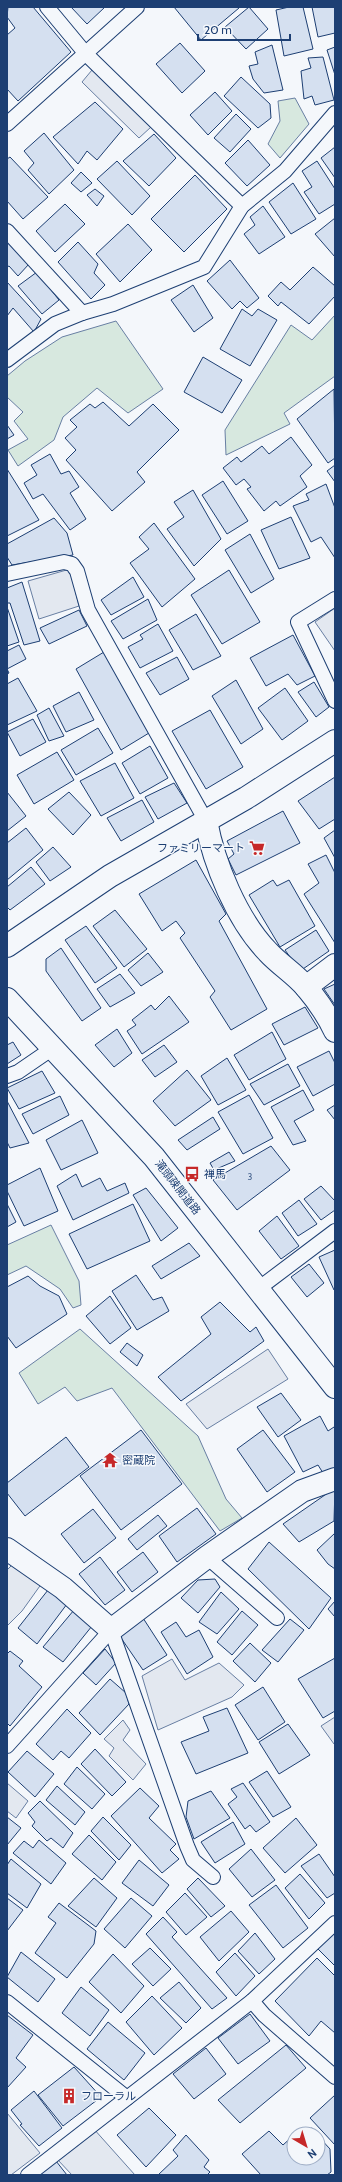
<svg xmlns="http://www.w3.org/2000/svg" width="342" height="2182" viewBox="0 0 342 2182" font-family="Cabin,'Noto Sans JP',sans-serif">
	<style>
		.green { fill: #d7e8df; stroke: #687fa3 }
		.parking { fill: #e3e8f0; stroke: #687fa3 }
		.building { fill: #d5e0f0; stroke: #1d3f73 }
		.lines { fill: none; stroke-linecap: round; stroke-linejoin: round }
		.service-casing { stroke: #1d3f73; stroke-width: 16 }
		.minor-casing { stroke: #1d3f73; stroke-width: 24 }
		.service { stroke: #f4f7fb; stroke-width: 14 }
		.minor { stroke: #f4f7fb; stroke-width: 22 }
		.labels { text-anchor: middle; stroke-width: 3; stroke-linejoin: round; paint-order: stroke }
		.number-label { font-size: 9px; fill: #4b6792 }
		.poi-label { font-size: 11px; fill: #1d3f73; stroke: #f4f7fb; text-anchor: start }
		.street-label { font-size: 11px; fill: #1d3f73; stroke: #f4f7fb }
	</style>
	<rect width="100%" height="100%" fill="#f4f7fb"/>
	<!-- green -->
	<g class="green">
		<polygon points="295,98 309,124 280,158 268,144 280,121 278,101"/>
		<polygon points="335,315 335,376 284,413 290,424 226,455 225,430 291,325 312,340"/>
		<polygon points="116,321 163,389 128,413 97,388 63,417 54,440 18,466 8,450 28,439 14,421 23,412 7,397 7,376 25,361 62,337"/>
		<polygon points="51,1225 79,1281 81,1305 73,1308 60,1289 26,1266 7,1275 7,1245"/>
		<polygon points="80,1329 198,1436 226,1499 242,1518 220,1531 112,1388 77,1401 65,1387 38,1404 19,1373"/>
	</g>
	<!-- parking -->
	<g class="parking">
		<polygon points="92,70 151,127 139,138 82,82"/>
		<polygon points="70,569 79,606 39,619 28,581"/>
		<polygon points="335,608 335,651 315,622"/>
		<polygon points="268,1349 288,1379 207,1429 186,1404"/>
		<polygon points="13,1564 42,1583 22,1611 7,1626 7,1570"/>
		<polygon points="172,1659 185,1680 219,1663 244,1685 232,1697 158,1730 142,1676"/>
		<polygon points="335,1717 335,1744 334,1744 321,1726"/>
		<polygon points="123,1720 130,1730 123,1740 146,1764 133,1780 109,1756 114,1748 104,1739"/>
		<polygon points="7,1783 28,1801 16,1818 7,1811"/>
		<polygon points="7,2113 40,2153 11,2175 7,2175"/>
		<polygon points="93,2128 135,2175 72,2175 57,2159"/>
	</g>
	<!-- building -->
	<g class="building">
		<polygon points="8,7 33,7 71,52 18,101 7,89 7,35 15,28 7,17"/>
		<polygon points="71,7 105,7 87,24"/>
		<polygon points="174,7 238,7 239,8 201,40"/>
		<polygon points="249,7 268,29 246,49 225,27"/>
		<polygon points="289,7 303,7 313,49 284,56 276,10"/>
		<polygon points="312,7 335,7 335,33 318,37"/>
		<polygon points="180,43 205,71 182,93 156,64"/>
		<polygon points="272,45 283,90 264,93 253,79 249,66 258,64 255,52"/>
		<polygon points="335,47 335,75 327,50"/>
		<polygon points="323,57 334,100 315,105 312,96 304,99 301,71 311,68 308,58"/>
		<polygon points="241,77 270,104 271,118 258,128 224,96"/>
		<polygon points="215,92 232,111 208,135 190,115"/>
		<polygon points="95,102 123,129 97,160 87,151 78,164 53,137"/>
		<polygon points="236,114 251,129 230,152 214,138"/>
		<polygon points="44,133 74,170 49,194 28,170 34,163 24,151"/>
		<polygon points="154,134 176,158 149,186 123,161"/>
		<polygon points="248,140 270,165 247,186 225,163"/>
		<polygon points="335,147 335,178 321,158"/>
		<polygon points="10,157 48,197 23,219 7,201 7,159"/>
		<polygon points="117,161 150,196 132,215 97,179"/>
		<polygon points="317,161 335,189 335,204 319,214 304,192 312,187 302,171"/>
		<polygon points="81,172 92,183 81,192 71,183"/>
		<polygon points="195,175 227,209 184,252 151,219"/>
		<polygon points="293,183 316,219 291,234 269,202"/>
		<polygon points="95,189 104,196 97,206 87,195"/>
		<polygon points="65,204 85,224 55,252 36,231"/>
		<polygon points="263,206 285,237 259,254 244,234 255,225 250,217"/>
		<polygon points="335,218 335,257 315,234"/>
		<polygon points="128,224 152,250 120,282 96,254"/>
		<polygon points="7,241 29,264 18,276 9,266 7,267"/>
		<polygon points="78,242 98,264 94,273 105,285 91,299 58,262"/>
		<polygon points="230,260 259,298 247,308 240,301 232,309 207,281"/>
		<polygon points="313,267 335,286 335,296 309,324 281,302 278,306 268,296 281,282 290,290"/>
		<polygon points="37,272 59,300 42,314 18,286"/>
		<polygon points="7,282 41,319 34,332 13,308 7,316"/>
		<polygon points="193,285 213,318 194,332 171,300"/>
		<polygon points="242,309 252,316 258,309 277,320 250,366 220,349"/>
		<polygon points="203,357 242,380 222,413 184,392"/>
		<polygon points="334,389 335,458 328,463 297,419"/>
		<polygon points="103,402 129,426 153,404 179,430 137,472 145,482 112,511 66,460 76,450 65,438 77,427 70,420 90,404 95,408"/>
		<polygon points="7,425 14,435 7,439"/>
		<polygon points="291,437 312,465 300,476 307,487 280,506 276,501 264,511 247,489 251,487 244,479 236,485 223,468 237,457 241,462 262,446 269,454"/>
		<polygon points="50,454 61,474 69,471 79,487 70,493 86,519 70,530 43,494 33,499 24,483 37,475 31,465"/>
		<polygon points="335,465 335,482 327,471"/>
		<polygon points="7,469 39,520 7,536"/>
		<polygon points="223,481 248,521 227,534 202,495"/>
		<polygon points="326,484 335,508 335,558 321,537 311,542 293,506 309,500 306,494"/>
		<polygon points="193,490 221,539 194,566 167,529 184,517 174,502"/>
		<polygon points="291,517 310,558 279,569 261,530"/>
		<polygon points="54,518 67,533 73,555 12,565 7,557 7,544"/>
		<polygon points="154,523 195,579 162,607 130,563 149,549 139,537"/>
		<polygon points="250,534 274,579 251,593 225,550"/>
		<polygon points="229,570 260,622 222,644 191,595"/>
		<polygon points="133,577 144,597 111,615 101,600"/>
		<polygon points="22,582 40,641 24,645 10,603 7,603 7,588"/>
		<polygon points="148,599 157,620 123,639 111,621"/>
		<polygon points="7,607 19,642 7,646"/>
		<polygon points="79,610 87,626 49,644 40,628"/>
		<polygon points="196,614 221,656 193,670 169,630"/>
		<polygon points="158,624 173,651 140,668 128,647 143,639 140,635"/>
		<polygon points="293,635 315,676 297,685 288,674 266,686 250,658"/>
		<polygon points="19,645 26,659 7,669 9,673 7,674 7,651"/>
		<polygon points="104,652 149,733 121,750 76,669"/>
		<polygon points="177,657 189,679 160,695 146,673"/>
		<polygon points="18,678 37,711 7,725 7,684"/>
		<polygon points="236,680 263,729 241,744 212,696"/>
		<polygon points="314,682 329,707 316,717 298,692"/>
		<polygon points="285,688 308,721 282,740 258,708"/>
		<polygon points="79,692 94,720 66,732 53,706"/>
		<polygon points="49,708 64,736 49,741 37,715"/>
		<polygon points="210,710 243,767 206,789 172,731"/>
		<polygon points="33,719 46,742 20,756 7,732"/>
		<polygon points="98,728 113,753 76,775 61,750"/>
		<polygon points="150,746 168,778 140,794 122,763"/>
		<polygon points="57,752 74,780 34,804 17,775"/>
		<polygon points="115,763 134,798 101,816 80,781"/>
		<polygon points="335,777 335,819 319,829 298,801"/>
		<polygon points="174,783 187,803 158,819 145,797"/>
		<polygon points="7,792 26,816 7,831"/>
		<polygon points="69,792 91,815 73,835 48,809"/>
		<polygon points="142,800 154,822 121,841 107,818"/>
		<polygon points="283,811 300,843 236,875 228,859 234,854 227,841"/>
		<polygon points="26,828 43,850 7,880 7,843"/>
		<polygon points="335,830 335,858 324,838"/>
		<polygon points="53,847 71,867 50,881 36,862"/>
		<polygon points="326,855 335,873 335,943 304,894 319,883 308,864"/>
		<polygon points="196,860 226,914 219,921 267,1009 231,1030 210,997 215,991 180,938 185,933 176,921 162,931 139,894"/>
		<polygon points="31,867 45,884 10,910 7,907 7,887"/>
		<polygon points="273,880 277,886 289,880 315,926 280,947 249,895"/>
		<polygon points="115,910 147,949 124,967 93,926"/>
		<polygon points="86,926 117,968 95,983 65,940"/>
		<polygon points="316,930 329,951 300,971 285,950"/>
		<polygon points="61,948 101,1008 82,1021 46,971 46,959"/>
		<polygon points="148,953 163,972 141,986 128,970"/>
		<polygon points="120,974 135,993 110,1007 97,989"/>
		<polygon points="335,984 335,1005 324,989"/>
		<polygon points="169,996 189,1022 142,1054 127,1031 136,1025 132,1020 151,1005 155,1010"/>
		<polygon points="305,1007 318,1028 284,1045 272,1024"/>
		<polygon points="117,1029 132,1053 114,1067 95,1045"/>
		<polygon points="272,1032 286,1059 249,1080 234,1055"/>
		<polygon points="13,1042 21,1055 7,1064 7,1045"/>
		<polygon points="164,1045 177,1062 155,1077 142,1060"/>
		<polygon points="329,1051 335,1063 335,1084 313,1096 297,1067"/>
		<polygon points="227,1058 246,1090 218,1105 201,1076"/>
		<polygon points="288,1064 300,1086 264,1105 250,1084"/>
		<polygon points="187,1070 211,1100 175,1126 153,1101"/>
		<polygon points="42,1071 55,1093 19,1109 7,1088"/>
		<polygon points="303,1090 314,1110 294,1121 306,1141 293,1145 271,1107"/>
		<polygon points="249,1095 273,1138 243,1154 218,1112"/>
		<polygon points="60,1096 69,1115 33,1134 22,1114"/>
		<polygon points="7,1101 29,1143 10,1148 7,1142"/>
		<polygon points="335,1105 335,1120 327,1110"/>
		<polygon points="213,1117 220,1129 187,1150 178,1140"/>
		<polygon points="82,1120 98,1153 61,1170 46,1140"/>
		<polygon points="271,1146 290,1170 237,1210 213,1180"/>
		<polygon points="229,1152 235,1161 214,1170 210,1163"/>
		<polygon points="40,1168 58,1211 24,1226 7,1191 7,1185"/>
		<polygon points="76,1174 82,1187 100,1178 107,1191 125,1183 129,1193 73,1220 57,1186"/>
		<polygon points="321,1186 335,1201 335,1210 321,1220 304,1199"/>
		<polygon points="146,1188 178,1228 161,1241 133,1195"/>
		<polygon points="299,1200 317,1224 298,1236 282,1213"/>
		<polygon points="7,1204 16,1222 7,1227"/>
		<polygon points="133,1204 150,1241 87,1269 69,1234"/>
		<polygon points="277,1216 299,1246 281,1259 259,1231"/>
		<polygon points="189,1243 200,1256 161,1279 152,1266"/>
		<polygon points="335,1250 335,1289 334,1290 319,1257"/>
		<polygon points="309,1264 324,1283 307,1297 291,1277"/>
		<polygon points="136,1275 153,1300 162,1297 169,1311 137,1330 112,1291"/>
		<polygon points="28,1276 40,1286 59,1296 67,1314 16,1348 7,1336 7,1287"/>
		<polygon points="110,1296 131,1328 110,1344 86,1316"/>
		<polygon points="220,1302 250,1332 256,1327 264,1341 181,1401 158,1377 211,1334 201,1317"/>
		<polygon points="127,1343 143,1355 137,1366 120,1352"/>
		<polygon points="281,1393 301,1420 278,1437 257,1407"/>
		<polygon points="320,1416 328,1431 334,1427 335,1429 335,1469 323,1473 318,1465 303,1472 284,1436"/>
		<polygon points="141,1430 182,1484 121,1530 80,1476"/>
		<polygon points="263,1430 295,1472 267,1492 237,1449"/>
		<polygon points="66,1437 89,1467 25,1516 7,1493 7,1483"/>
		<polygon points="335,1488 334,1521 299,1542 283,1524"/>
		<polygon points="197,1508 216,1534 177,1562 159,1536"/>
		<polygon points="93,1509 116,1538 84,1563 61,1534"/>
		<polygon points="158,1515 167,1526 137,1550 128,1539"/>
		<polygon points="335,1533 335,1569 328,1564 317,1550"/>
		<polygon points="269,1542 331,1598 309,1629 248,1569"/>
		<polygon points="143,1552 158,1572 132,1592 117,1572"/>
		<polygon points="100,1557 125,1590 105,1605 79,1574"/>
		<polygon points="215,1579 220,1587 198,1613 181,1598 198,1580"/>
		<polygon points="48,1590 67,1604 37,1644 18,1628"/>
		<polygon points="221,1592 239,1609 217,1634 199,1622"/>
		<polygon points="335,1601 335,1617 328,1609"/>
		<polygon points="74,1610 92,1626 63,1662 43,1647"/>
		<polygon points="242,1611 258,1625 232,1655 217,1642"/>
		<polygon points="143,1618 167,1655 143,1670 119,1635"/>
		<polygon points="290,1619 304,1630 278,1662 262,1650"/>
		<polygon points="176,1622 186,1637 199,1630 213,1657 187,1674 161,1632"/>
		<polygon points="250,1643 271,1663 255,1682 233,1661"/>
		<polygon points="105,1649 116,1663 96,1685 83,1673"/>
		<polygon points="10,1651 23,1661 19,1666 42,1687 10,1726 7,1723 7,1654"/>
		<polygon points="335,1658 335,1711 323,1718 298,1679"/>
		<polygon points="110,1679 126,1693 129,1704 100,1735 79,1713"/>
		<polygon points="263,1687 285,1722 258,1740 235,1705"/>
		<polygon points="227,1708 248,1753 196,1774 181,1742 209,1731 203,1717"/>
		<polygon points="67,1709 91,1733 69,1758 61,1751 53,1760 36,1744"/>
		<polygon points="288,1724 310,1755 279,1774 259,1742"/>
		<polygon points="95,1749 126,1782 112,1796 81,1764"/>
		<polygon points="27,1751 54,1774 35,1797 8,1772"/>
		<polygon points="77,1767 105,1794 92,1809 64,1784"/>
		<polygon points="267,1771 291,1807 273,1817 249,1782"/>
		<polygon points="243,1783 270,1822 256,1832 250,1825 245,1829 228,1804 237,1797 231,1789"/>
		<polygon points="57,1786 85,1812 75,1825 46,1800"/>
		<polygon points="140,1788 159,1806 149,1818 176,1844 170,1850 179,1859 162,1873 111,1816"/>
		<polygon points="211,1791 230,1818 194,1839 186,1817 188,1801"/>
		<polygon points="40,1801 73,1833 63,1848 51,1838 47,1841 32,1826 35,1822 28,1813"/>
		<polygon points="7,1817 21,1828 7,1845"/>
		<polygon points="103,1817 131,1845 119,1860 91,1831"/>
		<polygon points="296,1818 317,1845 285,1873 263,1848"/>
		<polygon points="233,1822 245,1844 215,1863 201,1842"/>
		<polygon points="89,1835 116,1862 102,1880 72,1854"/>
		<polygon points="39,1840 66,1863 51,1884 13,1853 24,1841 33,1848"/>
		<polygon points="251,1849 275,1880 252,1897 229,1869"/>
		<polygon points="319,1854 335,1877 335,1893 327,1898 301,1866"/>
		<polygon points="11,1859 41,1884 27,1908 7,1893 7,1865"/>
		<polygon points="139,1860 169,1885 153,1906 122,1883"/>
		<polygon points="300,1874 325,1903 309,1919 285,1888"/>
		<polygon points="94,1878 117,1898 96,1927 68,1906"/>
		<polygon points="198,1878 225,1906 211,1917 187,1889"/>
		<polygon points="276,1885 308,1928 283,1948 249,1905"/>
		<polygon points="185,1893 207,1917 186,1935 166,1912"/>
		<polygon points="7,1898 23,1910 7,1931"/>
		<polygon points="131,1898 152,1916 125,1948 104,1929"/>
		<polygon points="59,1903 96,1931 94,1944 67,1978 35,1953 56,1923 48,1917"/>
		<polygon points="231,1911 249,1932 219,1961 200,1937"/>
		<polygon points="163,1917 177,1932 172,1937 227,1998 212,2009 146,1934"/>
		<polygon points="335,1932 335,1966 317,1948"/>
		<polygon points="255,1933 275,1959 259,1974 238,1951"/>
		<polygon points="150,1948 171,1969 153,1986 132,1964"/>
		<polygon points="21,1952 55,1979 38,2002 7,1977"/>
		<polygon points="235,1953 255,1976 236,1996 216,1972"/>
		<polygon points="113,1954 144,1986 121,2013 89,1982"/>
		<polygon points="317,1958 335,1976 335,2033 321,2021 309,2036 275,2001"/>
		<polygon points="179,1982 201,2008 186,2023 160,1998"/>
		<polygon points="81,1987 109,2010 90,2036 62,2013"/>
		<polygon points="152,1996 182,2028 154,2055 126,2022"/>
		<polygon points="250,2014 270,2041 238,2064 218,2038"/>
		<polygon points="7,2015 33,2035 16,2058 26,2067 7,2088"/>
		<polygon points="108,2022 145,2053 124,2080 87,2049"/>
		<polygon points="286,2045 306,2068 240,2123 218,2100"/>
		<polygon points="206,2048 226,2074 194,2099 173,2074"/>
		<polygon points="74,2067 101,2097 63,2126 38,2095"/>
		<polygon points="34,2091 62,2128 39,2146 20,2125 22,2124 11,2110"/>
		<polygon points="335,2095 335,2145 310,2118"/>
		<polygon points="149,2108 176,2135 146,2167 117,2135"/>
		<polygon points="312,2128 317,2134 295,2134 298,2132"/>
		<polygon points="269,2131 283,2145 294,2135 294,2158 318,2158 318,2136 330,2149 331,2172 327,2175 261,2175 242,2154"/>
		<polygon points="186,2135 209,2160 204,2167 210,2172 207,2175 158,2175 178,2156 173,2150"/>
		<polygon points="56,2161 67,2175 38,2175"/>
	</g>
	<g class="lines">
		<defs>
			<g id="service">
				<polyline points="47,7 86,54 242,206"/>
				<polyline points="7,124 137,7"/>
				<polyline points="7,231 82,313"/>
				<polyline points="7,360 55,324 82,313 113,304 204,267 242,206 285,171 335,113"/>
				<polyline points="7,574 64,562 72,564 77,571 88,610 206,821"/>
				<polyline points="335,599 298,622 335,701"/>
				<polyline points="7,1076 18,1072 53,1048"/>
				<polyline points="258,1289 335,1231"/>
				<polyline points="207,1557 277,1618"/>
				<polyline points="111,1630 187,1846 193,1860 213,1877"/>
				<polyline points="7,1746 111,1630"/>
				<polyline points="252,2001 264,2015 335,2077"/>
				<polyline points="7,2002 127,2098"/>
				<polyline points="28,2175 252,2001 335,1923"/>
			</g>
			<g id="minor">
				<path d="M206,821C214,864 237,920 268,952C280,965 295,974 306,987C317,1000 328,1016 335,1031"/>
				<polyline points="7,946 110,876 246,798 335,741"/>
				<polyline points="306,987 335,965"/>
				<polyline points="7,999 154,1157 335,1387"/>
				<polyline points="7,1549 63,1588 111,1630 207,1557 302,1491 335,1479"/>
			</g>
		</defs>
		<!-- service casing -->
		<use href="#service" class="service-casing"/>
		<!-- minor casing -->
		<use href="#minor" class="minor-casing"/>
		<!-- service -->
		<use href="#service" class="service"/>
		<!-- minor -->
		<use href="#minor" class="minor"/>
	</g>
	<!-- icons -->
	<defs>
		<symbol id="supermarket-bare" viewBox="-9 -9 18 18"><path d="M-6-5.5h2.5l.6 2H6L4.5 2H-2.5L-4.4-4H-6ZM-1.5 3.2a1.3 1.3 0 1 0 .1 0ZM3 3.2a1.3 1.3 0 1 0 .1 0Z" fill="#c62828" stroke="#f4f7fb" stroke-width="2.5" paint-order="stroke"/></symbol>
		<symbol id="bus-bare" viewBox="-9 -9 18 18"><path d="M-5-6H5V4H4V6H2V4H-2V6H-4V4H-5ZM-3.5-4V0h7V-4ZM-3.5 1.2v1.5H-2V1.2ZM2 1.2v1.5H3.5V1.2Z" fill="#c62828" stroke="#f4f7fb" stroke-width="2.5" paint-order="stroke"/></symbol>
		<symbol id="temple-bare" viewBox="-9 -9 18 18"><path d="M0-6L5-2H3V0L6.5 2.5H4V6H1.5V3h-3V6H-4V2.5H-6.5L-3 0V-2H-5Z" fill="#c62828" stroke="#f4f7fb" stroke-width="2.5" paint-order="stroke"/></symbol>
		<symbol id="building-bare" viewBox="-9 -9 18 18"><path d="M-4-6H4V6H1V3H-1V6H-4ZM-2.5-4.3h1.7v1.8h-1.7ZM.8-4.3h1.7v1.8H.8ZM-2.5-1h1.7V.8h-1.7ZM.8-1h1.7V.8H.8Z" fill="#c62828" stroke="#f4f7fb" stroke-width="2.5" paint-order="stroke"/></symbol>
	</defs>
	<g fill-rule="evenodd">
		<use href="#supermarket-bare" x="246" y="837" width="22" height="22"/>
		<use href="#bus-bare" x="181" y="1163" width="22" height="22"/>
		<use href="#temple-bare" x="99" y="1449" width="22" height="22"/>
		<use href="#building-bare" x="58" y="2085" width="22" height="22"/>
	</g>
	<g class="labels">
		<!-- number labels -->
		<g class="number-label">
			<text x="250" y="1180">3</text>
		</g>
		<!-- poi labels -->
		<g class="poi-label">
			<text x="245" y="852" text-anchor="end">ファミリーマート</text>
			<text x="204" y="1178">禅馬</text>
			<text x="122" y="1464">密蔵院</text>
			<text x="81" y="2100">フローラル</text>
		</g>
		<!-- street labels -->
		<g class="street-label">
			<text transform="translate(178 1187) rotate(52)" y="4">滝頭疎開道路</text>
		</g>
	</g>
	<!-- border -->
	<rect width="342" height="2182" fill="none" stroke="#1d3f73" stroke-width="16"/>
	<!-- north arrow -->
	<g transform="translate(306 2146) rotate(142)"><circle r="19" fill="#f4f7fb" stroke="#9eadc5"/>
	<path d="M0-3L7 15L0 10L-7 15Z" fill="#c62828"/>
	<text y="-6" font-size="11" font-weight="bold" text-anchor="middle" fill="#1d3f73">N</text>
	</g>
	<!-- scale -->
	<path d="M198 34v6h92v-6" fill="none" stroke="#1d3f73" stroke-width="2"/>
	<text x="204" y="34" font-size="12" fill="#1d3f73" stroke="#f4f7fb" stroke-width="3" paint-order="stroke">20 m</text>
</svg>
